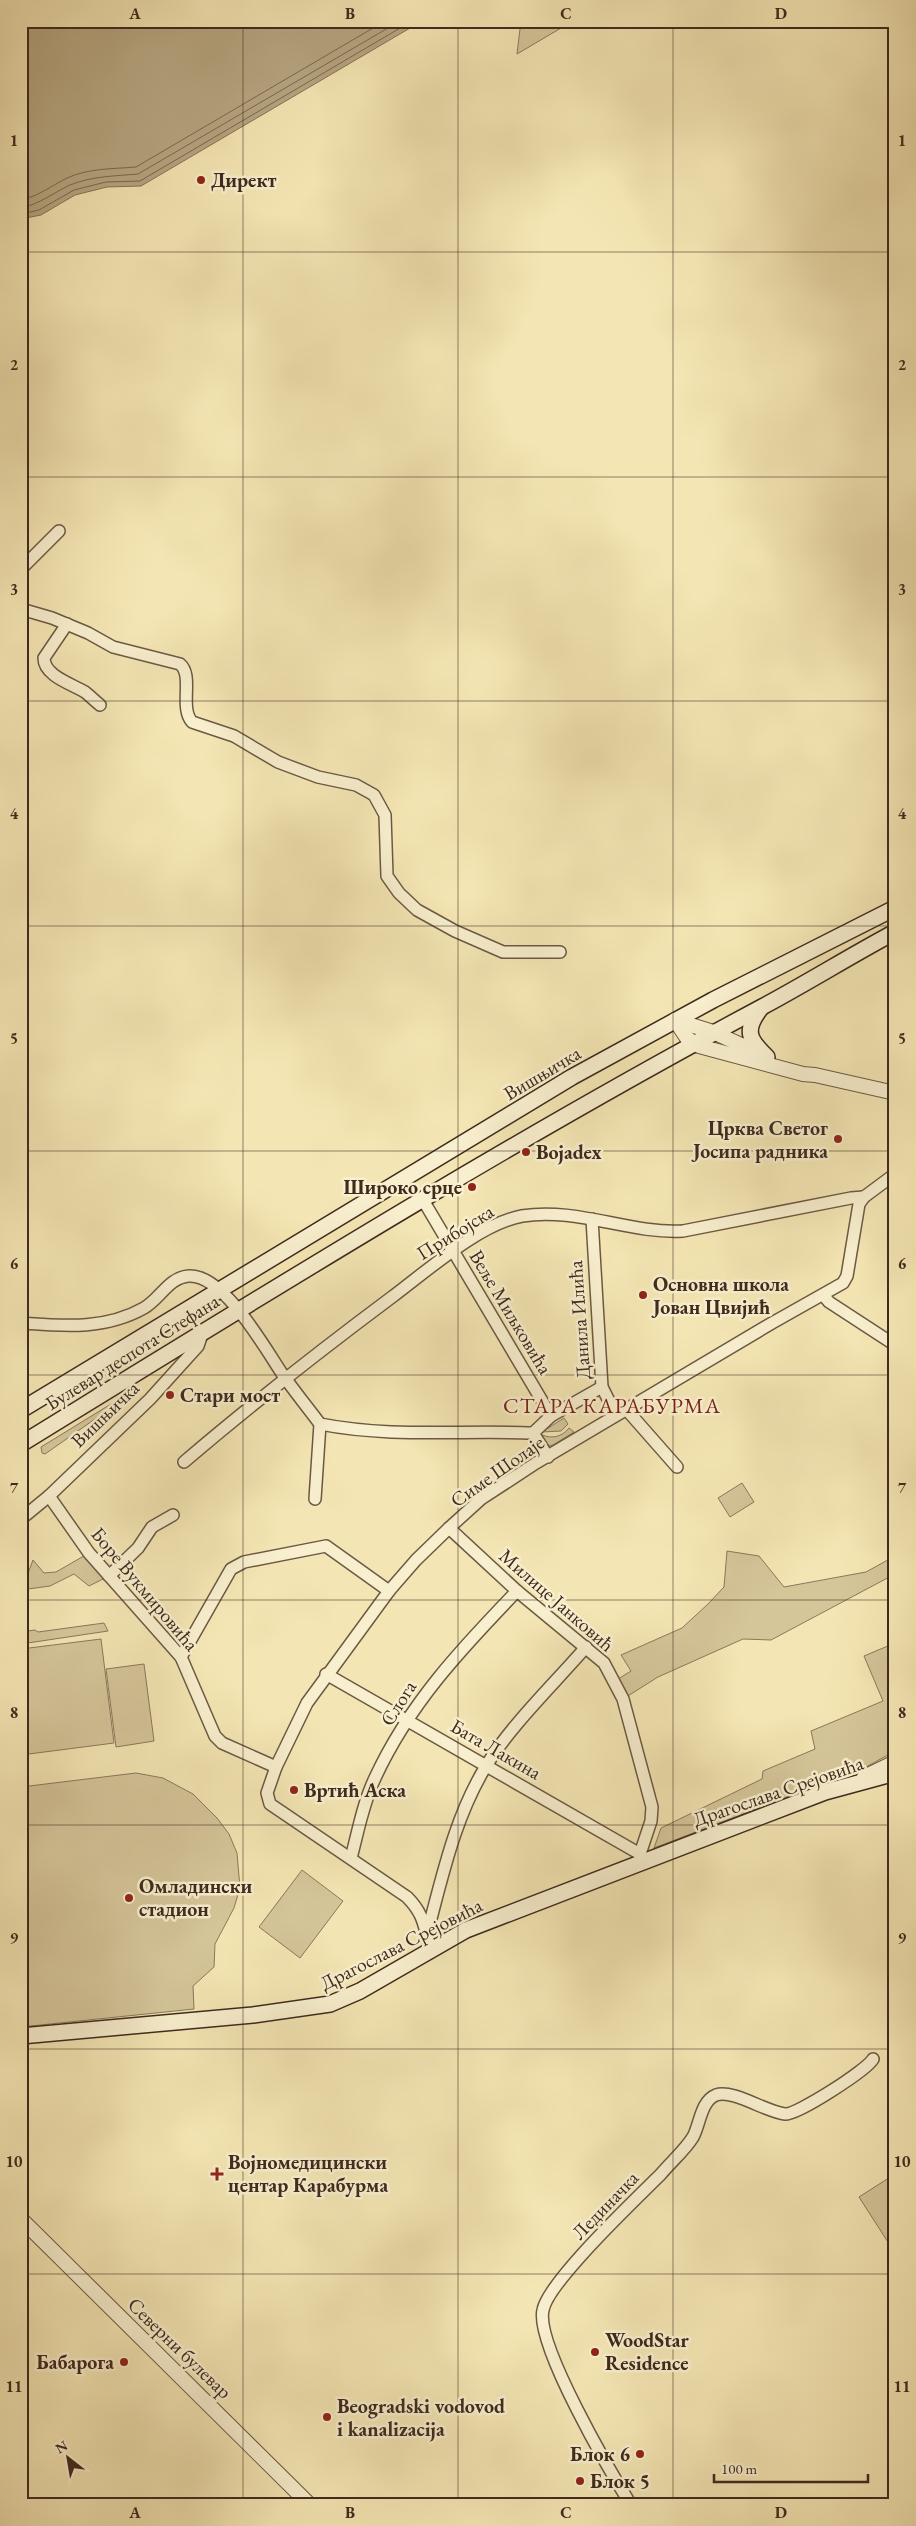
<svg xmlns="http://www.w3.org/2000/svg" width="916" height="2526" viewBox="0 0 916 2526" font-family="'EB Garamond',serif">
	<style>
		.green { fill: #d5c69a; stroke: #8a785c }
		.water { fill: #b6a681; stroke: #867459 }
		.lines { fill: none; stroke-linecap: round; stroke-linejoin: round }
		.shore { stroke: #7a6850; stroke-width: 1 }
		.minor-casing { stroke: #6c5944; stroke-width: 14 }
		.tertiary-casing { stroke: #6c5944; stroke-width: 16 }
		.secondary-casing { stroke: #3f2a1e; stroke-width: 18 }
		.minor { stroke: #f8efce; stroke-width: 11 }
		.tertiary { stroke: #f8efce; stroke-width: 14 }
		.secondary { stroke: #f8efce; stroke-width: 15 }
		.grid { fill: none; stroke: #3f2a1e; stroke-width: 1; stroke-opacity: 0.55 }
		.poi-dot { fill: #8f2418; stroke: #f8efce; stroke-width: 2 }
		.labels { text-anchor: middle; stroke-width: 5; stroke-linejoin: round; paint-order: stroke }
		.poi-label { font-size: 20px; font-weight: bold; fill: #3f2a1e; stroke: #f8efce; text-anchor: start }
		.street-label { font-size: 20px; fill: #3f2a1e; stroke: #f8efce }
		.quarter-label { font-size: 22px; letter-spacing: 1px; fill: #7a1f14; stroke: #f8efce }
		.neatline { fill: none; stroke: #3f2a1e; stroke-width: 2 }
		.grid-label { font-size: 16px; text-anchor: middle; font-weight: bold; fill: #3f2a1e }
	</style>
	<rect width="100%" height="100%" fill="#f4e6b4"/>
	<filter id="stains"><feTurbulence type="fractalNoise" baseFrequency=".004" numOctaves="4"/><feColorMatrix values="0 0 0 0 .2 0 0 0 0 .09 0 0 0 0 .02 0 0 0 .5 -.17"/></filter>
	<radialGradient id="worn" r=".72"><stop offset=".6" stop-color="#630" stop-opacity="0"/><stop offset="1" stop-color="#630" stop-opacity=".3"/></radialGradient>
	<!-- green -->
	<g class="green">
		<polygon points="512,21 573,21 517,54 520,29"/>
		<polygon points="124,1396 125,1398 45,1454 42,1453 41,1447"/>
		<polygon points="564,1418 568,1424 561,1431 542,1432"/>
		<path d="M569,1428L574,1432L553,1445L549,1446L542,1435C552,1439 562,1437 569,1428Z"/>
		<polygon points="742,1483 754,1502 730,1517 718,1498"/>
		<polygon points="727,1551 759,1556 784,1587 866,1572 895,1556 895,1574 771,1640 743,1639 658,1677 623,1699 615,1681 631,1671 621,1655 682,1628 708,1604 724,1587"/>
		<polygon points="89,1553 109,1576 89,1586 74,1574 50,1586 21,1590 21,1578 27,1576 33,1560 44,1573 56,1572"/>
		<polygon points="104,1623 108,1631 21,1644 21,1632 35,1630 38,1632"/>
		<polygon points="101,1639 114,1743 21,1755 21,1649"/>
		<polygon points="895,1643 895,1751 866,1767 654,1848 661,1828 762,1779 763,1771 815,1749 811,1731 883,1701 864,1656"/>
		<polygon points="144,1664 154,1741 116,1747 106,1669"/>
		<polygon points="136,1773 163,1778 193,1794 217,1818 229,1834 237,1853 240,1888 234,1908 215,1944 214,1967 193,1986 194,2009 21,2027 21,1787"/>
		<polygon points="302,1870 343,1901 300,1958 259,1927"/>
		<polygon points="895,2174 895,2253 859,2197"/>
	</g>
	<!-- water -->
	<polygon class="water" points="21,21 422,21 141,186 107,187 75,195 41,215 21,219"/>
	<g class="lines">
		<!-- shore -->
		<g class="shore">
			<path d="M21,200C39,196 51,186 67,178C89,168 113,169 136,167L385,21"/>
			<path d="M21,208C40,204 53,193 70,185C92,176 116,176 138,174L400,21"/>
			<polyline points="21,214 39,210 74,190 106,182 140,181 412,21"/>
		</g>
		<defs>
			<g id="minor">
				<polyline points="21,569 59,531"/>
				<path d="M21,609L52,618L88,633L113,647L180,664C194,676 179,707 192,722L234,736L278,762L318,777L356,785L374,795L385,815L387,876L399,893L417,910L455,931L503,952H560"/>
				<path d="M67,624L44,658C44,676 72,684 85,692C90,696 95,701 100,705"/>
				<polyline points="423,1200 551,1416"/>
				<polyline points="592,1219 602,1387 616,1415"/>
				<polyline points="824,1296 829,1302 895,1345"/>
				<path d="M21,1323C64,1326 105,1330 144,1308C160,1299 169,1277 189,1276C224,1274 266,1350 283,1375C295,1392 308,1408 320,1424C392,1438 461,1430 533,1433L548,1457"/>
				<polyline points="626,1409 677,1467"/>
				<polyline points="533,1433 551,1416 602,1387"/>
				<path d="M184,1462C252,1404 321,1350 392,1297C427,1271 479,1224 522,1216C577,1207 629,1234 683,1231L851,1198L864,1197"/>
				<polyline points="49,1496 89,1553 181,1657 215,1736 222,1743 276,1767"/>
				<polyline points="315,1499 320,1424"/>
				<polyline points="21,1519 49,1496 150,1399 198,1346 201,1337 199,1334"/>
				<polyline points="449,1528 517,1591 604,1663 623,1699 652,1807 651,1821 640,1854"/>
				<polyline points="109,1576 138,1548 152,1527 173,1515"/>
				<polyline points="181,1657 231,1569 244,1562 326,1546 389,1591"/>
				<polyline points="326,1674 640,1854 642,1860"/>
				<path d="M351,1858C358,1832 363,1803 375,1778C409,1704 462,1648 517,1591"/>
				<path d="M428,1930C443,1874 455,1817 486,1766C511,1725 554,1684 586,1647"/>
				<path d="M431,1950C424,1928 425,1915 407,1897L270,1804L267,1793L276,1767L307,1703L389,1591L416,1560L449,1528L481,1499L536,1463L772,1323L843,1283L847,1276L859,1204L864,1197L895,1174"/>
				<path d="M631,2505C611,2473 535,2344 543,2310C548,2282 636,2199 661,2174C671,2162 685,2150 693,2137C700,2124 701,2101 716,2095C733,2089 766,2112 785,2114C797,2115 867,2070 873,2059"/>
			</g>
			<g id="tertiary">
				<polyline points="675,1020 687,1038 699,1046 803,1074 815,1075 895,1093"/>
				<polyline points="675,1020 713,1032 765,1056"/>
				<polyline points="864,1777 895,1762"/>
				<polyline points="21,2219 310,2505"/>
			</g>
			<g id="secondary">
				<path d="M761,1008C744,1030 748,1039 767,1057"/>
				<polyline points="21,1410 572,1077 713,1000 895,908"/>
				<path d="M21,1444C265,1294 509,1142 762,1007C807,983 850,956 895,932"/>
				<polyline points="21,2036 253,2015 330,2004 360,1991 466,1930 825,1792 895,1773"/>
			</g>
		</defs>
		<!-- minor casing -->
		<use href="#minor" class="minor-casing"/>
		<!-- tertiary casing -->
		<use href="#tertiary" class="tertiary-casing"/>
		<!-- secondary casing -->
		<use href="#secondary" class="secondary-casing"/>
		<!-- minor -->
		<use href="#minor" class="minor"/>
		<!-- tertiary -->
		<use href="#tertiary" class="tertiary"/>
		<!-- secondary -->
		<use href="#secondary" class="secondary"/>
	</g>
	<!-- grid -->
	<path class="grid" d="M243,21V2505M458,21V2505M673,21V2505M21,252H895M21,477H895M21,701H895M21,926H895M21,1151H895M21,1375H895M21,1600H895M21,1825H895M21,2049H895M21,2274H895"/>
	<!-- markers -->
	<g class="poi-dot">
		<circle cx="201" cy="180" r="5"/>
		<circle cx="838" cy="1139" r="5"/>
		<circle cx="526" cy="1152" r="5"/>
		<circle cx="472" cy="1187" r="5"/>
		<circle cx="643" cy="1295" r="5"/>
		<circle cx="170" cy="1395" r="5"/>
		<circle cx="294" cy="1790" r="5"/>
		<circle cx="129" cy="1898" r="5"/>
		<path d="M214.5 2166.5h5v5h5v5h-5v5h-5v-5h-5v-5h5z"/>
		<circle cx="595" cy="2352" r="5"/>
		<circle cx="124" cy="2362" r="5"/>
		<circle cx="327" cy="2417" r="5"/>
		<circle cx="640" cy="2454" r="5"/>
		<circle cx="580" cy="2481" r="5"/>
	</g>
	<g class="labels">
		<!-- poi labels -->
		<g class="poi-label">
			<text x="211" y="187">Директ</text>
			<text x="828" y="1135" text-anchor="end">Црква Светог<tspan x="828" dy="23">Јосипа радника</tspan></text>
			<text x="536" y="1159">Bojadex</text>
			<text x="462" y="1194" text-anchor="end">Широко срце</text>
			<text x="653" y="1291">Основна школа<tspan x="653" dy="23">Јован Цвијић</tspan></text>
			<text x="180" y="1402">Стари мост</text>
			<text x="304" y="1797">Вртић Аска</text>
			<text x="139" y="1893">Омладински<tspan x="139" dy="23">стадион</tspan></text>
			<text x="228" y="2169">Војномедицински<tspan x="228" dy="23">центар Карабурма</tspan></text>
			<text x="605" y="2347">WoodStar<tspan x="605" dy="23">Residence</tspan></text>
			<text x="114" y="2369" text-anchor="end">Бабарога</text>
			<text x="337" y="2413">Beogradski vodovod<tspan x="337" dy="23">i kanalizacija</tspan></text>
			<text x="630" y="2461" text-anchor="end">Блок 6</text>
			<text x="590" y="2488">Блок 5</text>
		</g>
		<!-- street labels -->
		<g class="street-label">
			<text transform="translate(542 1073) rotate(-31)" y="7">Вишњичка</text>
			<text transform="translate(455 1232) rotate(-32)" y="7">Прибојска</text>
			<text transform="translate(511 1312) rotate(59)" y="7">Веље Миљковића</text>
			<text transform="translate(579 1320) rotate(-94)" y="7">Данила Илића</text>
			<text transform="translate(132 1352) rotate(-32)" y="7">Булевар деспота Стефана</text>
			<text transform="translate(105 1414) rotate(-44)" y="7">Вишњичка</text>
			<text transform="translate(497 1471) rotate(-35)" y="7">Симе Шолаје</text>
			<text transform="translate(145 1589) rotate(50)" y="7">Боре Вукмировића</text>
			<text transform="translate(557 1600) rotate(41)" y="7">Милице Јанковић</text>
			<text transform="translate(398 1703) rotate(-58)" y="7">Слога</text>
			<text transform="translate(496 1749) rotate(30)" y="7">Бата Лакина</text>
			<text transform="translate(778 1791) rotate(-19)" y="7">Драгослава Срејовића</text>
			<text transform="translate(401 1944) rotate(-27)" y="7">Драгослава Срејовића</text>
			<text transform="translate(605 2205) rotate(-46)" y="7">Лединачка</text>
			<text transform="translate(180 2348) rotate(44)" y="7">Северни булевар</text>
		</g>
		<!-- quarter labels -->
		<g class="quarter-label">
			<text x="612" y="1413">СТАРА КАРАБУРМА</text>
		</g>
	</g>
	<!-- margin -->
	<rect width="916" height="2526" fill="none" stroke="#f4e6b4" stroke-width="55"/>
	<!-- north arrow -->
	<g transform="translate(68 2458) rotate(329)" stroke="#f8efce" stroke-width="4" paint-order="stroke">
	<path d="M0-4L9 19L0 12L-9 19Z" fill="#3f2a1e"/>
	<text y="-8" font-size="14" font-weight="bold" text-anchor="middle" fill="#3f2a1e">N</text>
	</g>
	<!-- scale -->
	<path d="M714 2474v8h154v-8" fill="none" stroke="#3f2a1e" stroke-width="2.5"/>
	<text x="721" y="2474" font-size="15" fill="#3f2a1e" stroke="#f8efce" stroke-width="4" paint-order="stroke">100 m</text>
	<rect x="28" y="28" width="860" height="2470" class="neatline"/>
	<g class="grid-label">
		<text x="135" y="19">A</text>
		<text x="350" y="19">B</text>
		<text x="566" y="19">C</text>
		<text x="781" y="19">D</text>
		<text x="14" y="146">1</text>
		<text x="902" y="146">1</text>
		<text x="14" y="370">2</text>
		<text x="902" y="370">2</text>
		<text x="14" y="595">3</text>
		<text x="902" y="595">3</text>
		<text x="14" y="819">4</text>
		<text x="902" y="819">4</text>
		<text x="14" y="1044">5</text>
		<text x="902" y="1044">5</text>
		<text x="14" y="1269">6</text>
		<text x="902" y="1269">6</text>
		<text x="14" y="1493">7</text>
		<text x="902" y="1493">7</text>
		<text x="14" y="1718">8</text>
		<text x="902" y="1718">8</text>
		<text x="14" y="1943">9</text>
		<text x="902" y="1943">9</text>
		<text x="14" y="2167">10</text>
		<text x="902" y="2167">10</text>
		<text x="14" y="2392">11</text>
		<text x="902" y="2392">11</text>
		<text x="135" y="2518">A</text>
		<text x="350" y="2518">B</text>
		<text x="566" y="2518">C</text>
		<text x="781" y="2518">D</text>
	</g>
	<rect width="100%" height="100%" filter="url(#stains)"/>
	<rect width="100%" height="100%" fill="url(#worn)"/>
</svg>
